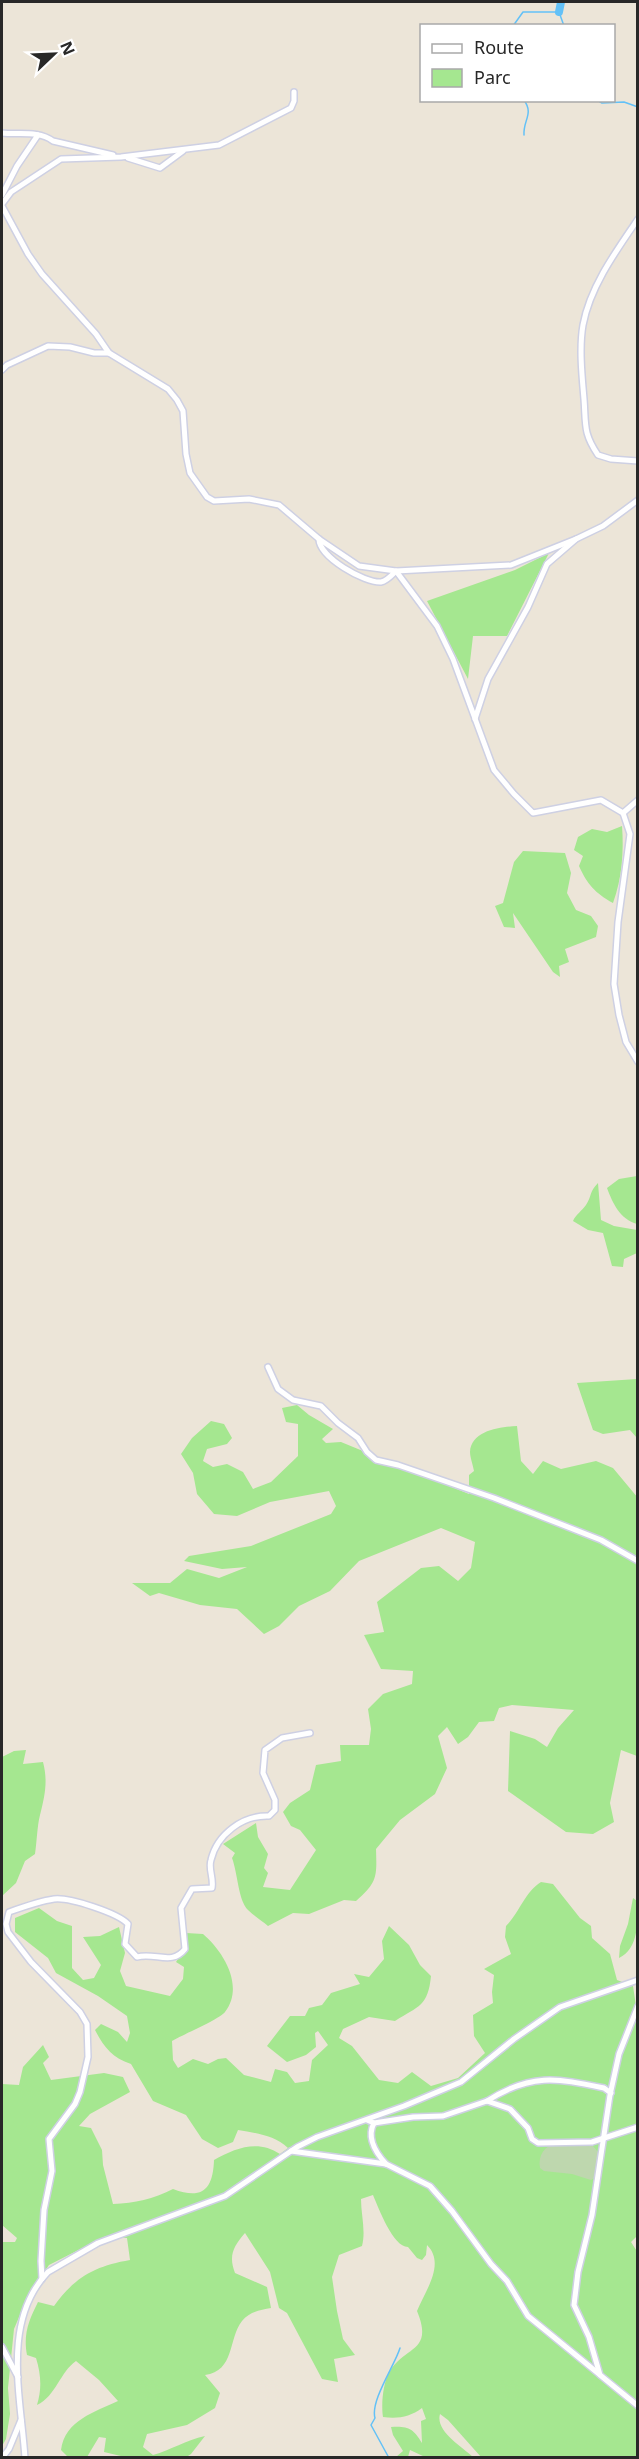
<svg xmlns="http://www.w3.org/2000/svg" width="639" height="2459" viewBox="0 0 639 2459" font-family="'Noto Sans',sans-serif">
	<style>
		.green { fill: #a5e790 }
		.cemetery { fill: #bed7ae }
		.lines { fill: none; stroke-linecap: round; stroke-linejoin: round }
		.stream { stroke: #63c1f7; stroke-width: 1.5 }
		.river { stroke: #63c1f7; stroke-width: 8 }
		.minor-casing { stroke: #ced0e3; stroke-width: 8 }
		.minor { stroke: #fff; stroke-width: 5 }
	</style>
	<rect width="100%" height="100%" fill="#ece5d8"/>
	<!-- green -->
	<g class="green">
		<polygon points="549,553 507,636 473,636 468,679 427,601 515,570"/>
		<path d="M622,826C624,851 622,879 613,903C595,893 587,884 579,866L583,856L574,850L578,837L592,829L607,832Z"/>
		<polygon points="523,851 565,853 571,873 567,893 576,910 591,916 598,926 596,937 565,949 569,962 559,966 560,977 553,972 513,913 515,928 504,927 495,906 503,903 514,862"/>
		<path d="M637,1176H638L637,1224C620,1219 613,1204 607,1188L619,1179Z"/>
		<path d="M598,1183L601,1220L614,1226L637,1230V1253L624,1259L623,1267L612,1266L603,1233L588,1230L573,1221C576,1214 582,1211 586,1205C592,1196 589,1192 598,1183Z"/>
		<polygon points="637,1379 637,1438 630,1430 603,1434 593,1430 577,1383"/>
		<path d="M297,1405L309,1415L333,1429L322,1439L326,1443L341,1442L358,1449L469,1494V1475L474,1471C473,1465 470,1457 470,1452C471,1430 501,1427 517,1426L521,1461L533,1474L543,1461L561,1469L596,1461L613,1468L638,1498L637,1756L621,1750L610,1803L614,1822L593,1834L566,1832L508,1791L510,1731L535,1739L547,1747L558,1728L574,1710L512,1705L499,1708L494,1721L479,1722L468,1737L458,1744L447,1727L438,1736L447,1768L435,1794L400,1820L376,1849C377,1878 377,1882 356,1901L344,1900L309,1914L293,1913L268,1926C262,1921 254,1916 248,1910C238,1900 238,1874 232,1858L235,1853L223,1844L256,1823L258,1837L268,1854L264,1868L268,1873L263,1887L290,1890L316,1850L300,1830L291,1826L283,1812L290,1803L310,1790L316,1765L341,1761L340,1745H369L371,1729L368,1709L383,1694L412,1684L413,1671L381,1669L364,1635L384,1632L377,1602L421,1568L439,1566L458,1581L471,1568L475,1542L441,1528L359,1561L330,1591L299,1606L279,1626L264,1634L237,1609L200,1605L159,1593L150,1596L132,1583H170L187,1569L219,1578L247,1567L222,1569L184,1561L189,1556L251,1546L331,1514L336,1506L329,1491L270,1502L237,1516L214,1514L197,1494L193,1473L181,1454L192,1438L211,1421L224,1424L232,1438L227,1444L207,1449L203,1461L213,1467L227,1464L243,1472L253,1489L271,1482L298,1456V1424L286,1422L282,1408Z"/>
		<path d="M26,1750L23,1764L43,1762C48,1781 45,1795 40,1815C37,1827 37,1841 35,1854L25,1861L16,1883L2,1896V1757L14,1751Z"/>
		<path d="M541,1882L553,1884L580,1918L591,1926L592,1938L610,1954L617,1980L633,1986L637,2013L638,2235L631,2242L638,2253L637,2457H481L448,2420L440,2414C435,2431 461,2446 473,2457H425L410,2450L408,2457H396L403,2451L393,2435L391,2427C408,2426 413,2428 422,2443L421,2421L426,2419L422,2408C410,2417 398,2419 383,2417C381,2404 383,2382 390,2371C405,2346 434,2352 417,2311C425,2291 446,2264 427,2245L426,2255L422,2260L417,2258L408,2247C393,2247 379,2209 373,2195L361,2199C361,2215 366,2231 362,2246L339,2255L332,2277L337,2311L343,2339L355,2355L334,2359L338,2382L322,2379L287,2313L279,2308L270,2272L245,2233C234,2246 228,2255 235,2273L267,2287L271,2308C260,2310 249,2312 242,2321C228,2339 235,2371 205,2375L220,2393L215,2408L187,2425L147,2434L143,2447L153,2455C171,2450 186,2440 205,2436L191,2454L185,2458L125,2457L104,2452L106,2438L99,2437L87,2457H68L61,2450C65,2420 95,2412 118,2401L99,2380L76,2361C60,2372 56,2396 37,2405C42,2389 41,2374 36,2358L27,2355C23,2334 29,2320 38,2302L54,2306C75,2277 95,2266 130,2260L127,2238L106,2236L49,2265L28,2296L14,2329L8,2388L10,2414L6,2439L2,2446V2242H15L17,2238L2,2225V2084L19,2085L23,2067L43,2045L49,2057L43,2063L51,2080L104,2073L123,2077L130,2092L90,2114L79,2126L91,2128L102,2150L103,2165L113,2204C135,2203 153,2199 173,2189C202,2200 213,2190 214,2160C235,2148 258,2139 280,2154L288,2148C274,2135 256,2133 238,2130L233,2142L218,2148L202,2139L186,2115L153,2101L131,2064C112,2058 104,2047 95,2030L101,2024L118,2032L127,2042L130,2033L127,2016L98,1996L56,1973L48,1958L15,1932V1918L39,1908L57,1921L72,1926V1968L83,1980L94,1978L101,1965L83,1937L100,1936L119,1927L125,1953L120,1971L126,1986L170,1996L183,1979L184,1967L176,1962L186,1947V1933L203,1934C223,1951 245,1986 225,2012C220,2019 182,2035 172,2041L173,2060L178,2068L193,2059L208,2064L218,2059L226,2058L244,2075L271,2082L275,2069L287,2072L295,2083L309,2081L312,2060L328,2045L318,2031L315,2033L316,2047L306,2055L287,2062L267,2046L290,2016H305L309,2008L322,2005L331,1993L360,1984L354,1974L369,1977L384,1959L382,1941L389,1926L409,1945L420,1965L431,1976C428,2006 419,2006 395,2021L369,2017L343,2029L339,2038L352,2046L379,2080L398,2083L412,2072L431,2086L458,2078L485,2053L474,2036L473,2015L493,2003L492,1992L494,1975L484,1969L511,1954L505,1937L506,1926C520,1912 524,1893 541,1882Z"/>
		<path d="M633,1898L637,1901C638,1921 639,1949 619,1958L620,1946L628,1924Z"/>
	</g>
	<!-- cemetery -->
	<path class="cemetery" d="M557,2143L572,2146H593L598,2152L596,2177L591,2180L572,2174L544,2171L540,2168C538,2155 544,2146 557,2143Z"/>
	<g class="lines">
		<!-- stream -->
		<g class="stream">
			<polyline points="513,26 523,12 559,12 564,26"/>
			<path d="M524,100C534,114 523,120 524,135"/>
			<polyline points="597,100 602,103 624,102 638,107"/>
			<path d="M389,2458L371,2425L375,2418C370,2401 395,2365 400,2348"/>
		</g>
		<!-- river -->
		<polyline class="river" points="559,12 561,2"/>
		<defs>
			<g id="minor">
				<path d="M2,133C19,135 38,130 53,141L113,155"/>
				<polyline points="128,158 160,168 183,151"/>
				<polyline points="2,195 17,166 38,135"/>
				<polyline points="2,204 11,192 61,159 121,157 219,145 291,108 294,101 294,92"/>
				<polyline points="2,206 28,254 42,274 96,334 109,353 168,389 177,400 183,411 186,454 190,473 207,497 214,501 249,499 279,505 319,539 359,566 396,571 437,626 453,659 494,770 514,794 533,813 601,800 623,813 630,834 618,922 614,984 619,1015 626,1042 638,1062"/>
				<path d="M638,219C616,251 590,287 583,325C579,348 582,376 584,399C586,425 583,433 598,455L611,459L638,461"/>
				<polyline points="2,370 7,365 48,346 70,347 94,353 109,353"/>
				<path d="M319,539C319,557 364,583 381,582C387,581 392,575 396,571L511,565L576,539"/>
				<polyline points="475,719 488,679 528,607 547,564 576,539 603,526 638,500"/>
				<polyline points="623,813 638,800"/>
				<polyline points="268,1367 278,1389 293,1400 321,1406 338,1423 358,1438 367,1452 376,1460 398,1465 494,1498 601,1540 638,1561"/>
				<polyline points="638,2006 619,2054 610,2095 592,2215 578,2272 574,2305 589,2337 600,2375 638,2406"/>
				<path d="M487,2101C531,2073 556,2078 604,2088L611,2093"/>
				<polyline points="367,2120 374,2123 413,2117 443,2116 487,2101 510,2109 528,2128 532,2139 538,2143 592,2142 638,2127"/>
				<path d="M374,2123C366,2138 376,2153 386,2164"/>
				<polyline points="291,2151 386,2164 430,2186 452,2211 491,2264 507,2281 528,2316 599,2374"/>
				<path d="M42,2279L41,2261L44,2210L52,2171L49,2139L75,2104L80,2092L88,2057L87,2024L80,2012L31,1962L8,1932L6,1924L9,1912C23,1907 40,1901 54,1899C69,1897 118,1913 128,1924L125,1944L137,1957C155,1952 172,1966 185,1949L181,1908L192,1889L212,1888C214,1878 208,1869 211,1860C217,1834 243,1815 269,1816L275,1810V1800L263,1773L265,1750L282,1738L310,1733"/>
				<polyline points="2,2347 18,2377"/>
				<polyline points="2,2458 9,2449 21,2420"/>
				<path d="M25,2458C21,2397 1,2321 48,2272L98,2243L225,2196L297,2147L317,2137L404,2106L461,2082L514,2039L560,2007L638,1980"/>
			</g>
		</defs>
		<!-- minor casing -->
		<use href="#minor" class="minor-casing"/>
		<!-- minor -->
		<use href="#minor" class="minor"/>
	</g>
	<!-- border -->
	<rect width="639" height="2459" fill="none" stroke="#282828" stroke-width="6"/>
	<!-- legend -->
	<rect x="420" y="24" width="195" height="78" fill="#ffffff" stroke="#a9a9a9" stroke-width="1.5"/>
	<rect x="432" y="44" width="30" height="9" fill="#ffffff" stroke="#a9a9a9" stroke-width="1.5"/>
	<text x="474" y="54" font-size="18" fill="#282828">Route</text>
	<rect x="432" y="69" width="30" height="18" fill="#a5e790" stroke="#a9a9a9" stroke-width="1.5"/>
	<text x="474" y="84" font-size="18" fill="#282828">Parc</text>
	<!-- north arrow -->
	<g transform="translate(54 54) rotate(67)" stroke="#ffffff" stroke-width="4.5" paint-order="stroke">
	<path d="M0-4.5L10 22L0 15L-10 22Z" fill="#282828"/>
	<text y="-9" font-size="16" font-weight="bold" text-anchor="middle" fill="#282828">N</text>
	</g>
</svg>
